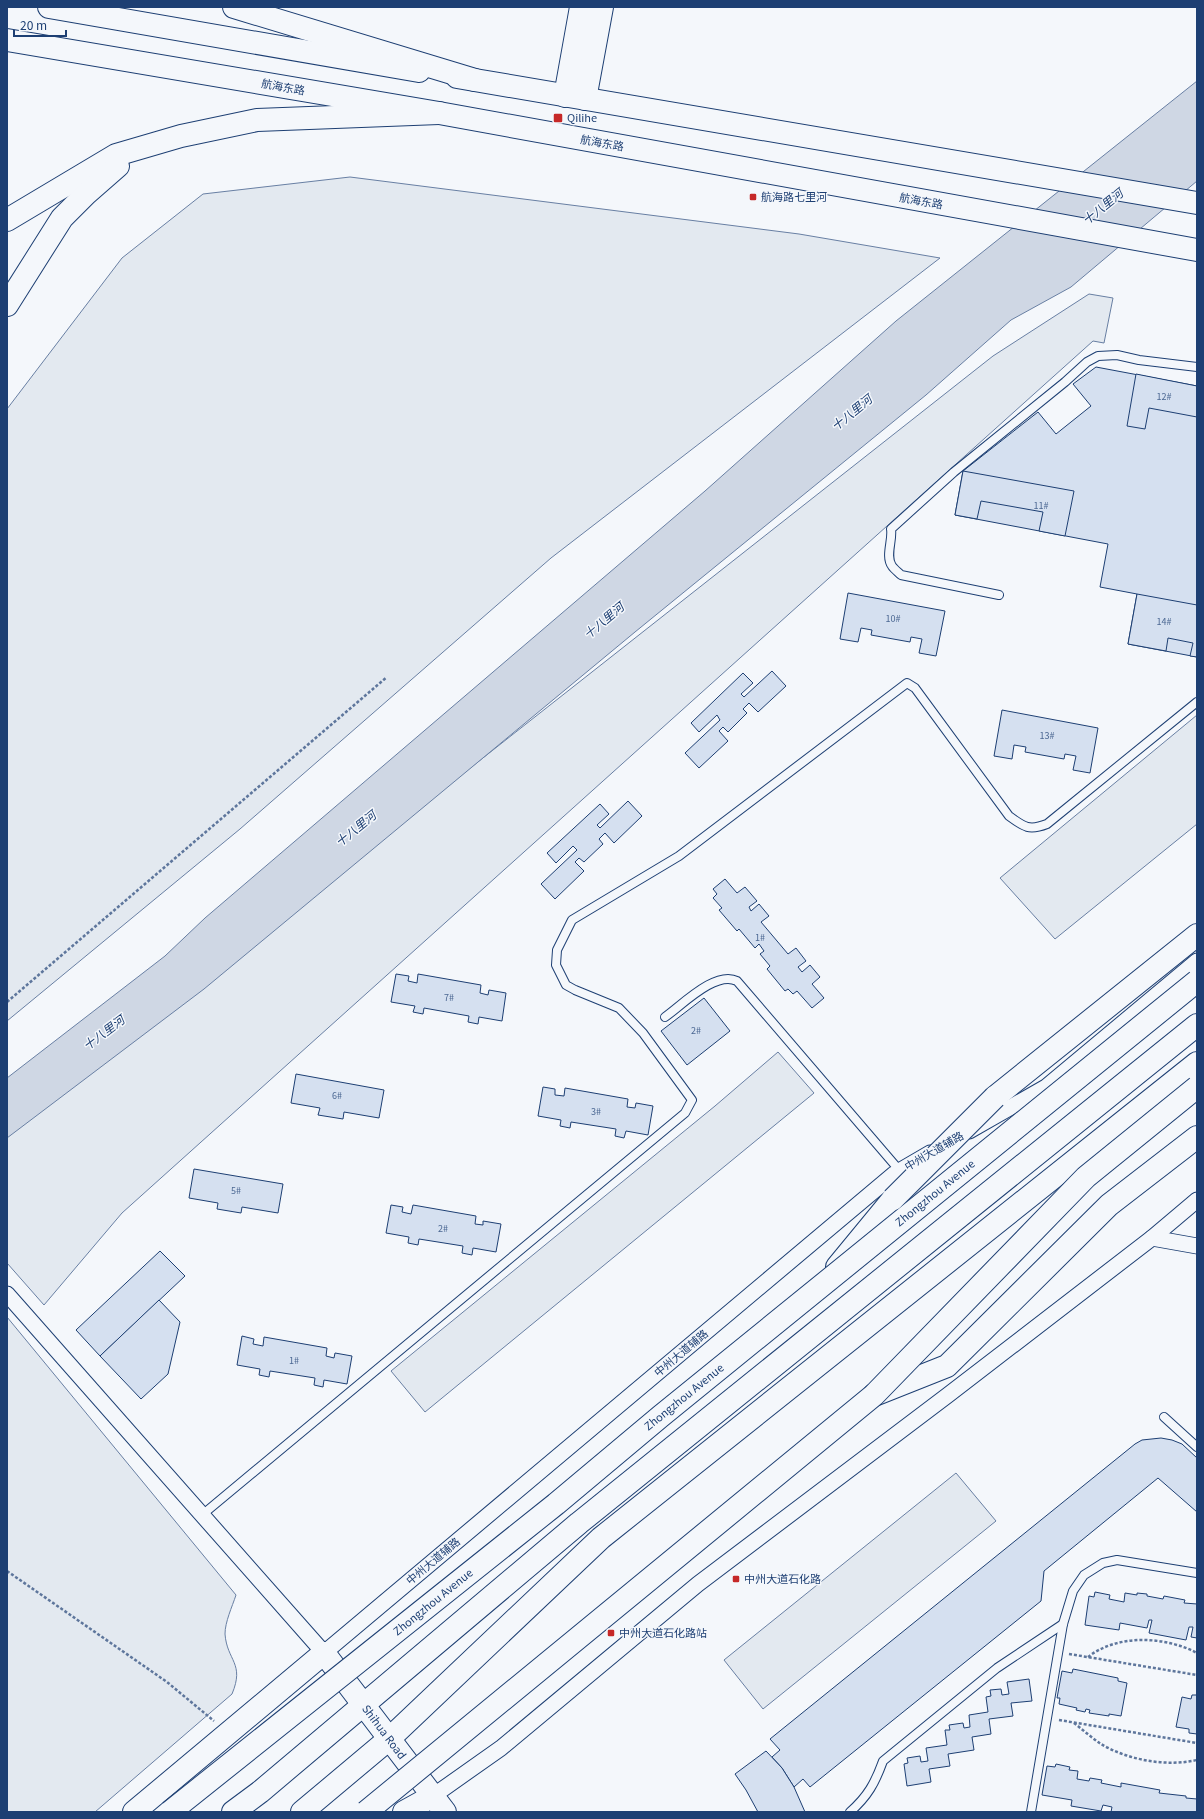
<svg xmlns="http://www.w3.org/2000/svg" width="1204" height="1819" viewBox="0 0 1204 1819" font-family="Georgia,'Noto Sans SC',serif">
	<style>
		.green { fill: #e3e9f0; stroke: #687fa3 }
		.water { fill: #cfd7e4; stroke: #687fa3 }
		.building { fill: #d5e0f0; stroke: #1d3f73 }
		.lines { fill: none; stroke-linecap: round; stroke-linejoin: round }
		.lane-casing { stroke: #1d3f73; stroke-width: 10 }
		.street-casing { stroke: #1d3f73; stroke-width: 17 }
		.secondary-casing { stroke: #1d3f73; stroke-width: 24 }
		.primary-casing { stroke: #1d3f73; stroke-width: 24 }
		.highway-casing { stroke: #1d3f73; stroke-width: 24 }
		.path { stroke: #5e769c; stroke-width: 2.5; stroke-dasharray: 3 2; stroke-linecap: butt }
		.lane { stroke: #f4f7fb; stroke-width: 8 }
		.street { stroke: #f4f7fb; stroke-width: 15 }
		.secondary { stroke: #f4f7fb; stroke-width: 22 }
		.primary { stroke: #f4f7fb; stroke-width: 22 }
		.highway { stroke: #f4f7fb; stroke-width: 22 }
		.highway-bridge-casing { stroke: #1d3f73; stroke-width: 24; stroke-linecap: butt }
		.highway-bridge { stroke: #f4f7fb; stroke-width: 22 }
		.poi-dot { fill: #c62828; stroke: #f4f7fb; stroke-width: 1.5 }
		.labels { text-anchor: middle; stroke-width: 3; stroke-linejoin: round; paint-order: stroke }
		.number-label { font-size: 9px; fill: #4b6792 }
		.street-label { font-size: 11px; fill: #1d3f73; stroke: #f4f7fb }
		.poi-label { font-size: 11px; fill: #1d3f73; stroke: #f4f7fb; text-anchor: start }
		.water-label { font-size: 12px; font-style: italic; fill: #1d3f73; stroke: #f4f7fb }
	</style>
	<rect width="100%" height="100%" fill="#f4f7fb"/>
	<!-- green -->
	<g class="green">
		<polygon points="350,177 799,234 940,258 551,558 240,829 7,1021 7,409 122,258 203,194"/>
		<polygon points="1089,294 1113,298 1104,343 1093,341 122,1213 44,1305 7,1263 7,1133 993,356"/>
		<polygon points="1197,715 1197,824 1055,939 1000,878"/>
		<polygon points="778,1052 814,1093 425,1412 391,1371 715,1106"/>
		<path d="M7,1317L236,1595C232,1607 225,1622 225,1634C227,1661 245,1663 232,1694L95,1812H7Z"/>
		<polygon points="956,1473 996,1521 763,1709 724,1660"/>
	</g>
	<!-- water -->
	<polygon class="water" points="1197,81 1197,181 1071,287 1011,320 926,395 635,632 204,989 7,1138 7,1078 165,956 205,918 705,491 896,321"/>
	<!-- building -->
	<g class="building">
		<polygon points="1096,367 1197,386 1197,657 1128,644 1137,594 1100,587 1108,544 955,515 963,471 1038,412 1056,434 1091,406 1073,384"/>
		<polygon points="1136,374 1197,386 1197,417 1149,408 1145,429 1127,426"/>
		<polygon points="963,471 1074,491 1065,536 1039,531 1043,512 981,501 977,519 955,515"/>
		<polygon points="848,593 945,611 936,656 919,653 922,639 911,637 910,642 871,635 872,630 861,628 858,642 840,639"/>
		<polygon points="1137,594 1197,605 1197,657 1190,656 1193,643 1168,638 1166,651 1128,644"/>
		<polygon points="772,671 786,686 758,712 749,703 743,709 747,713 728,732 723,727 719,731 728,741 699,768 685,753 720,720 717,715 699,732 691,723 743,673 753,683 741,694 744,697"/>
		<polygon points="1002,710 1098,728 1090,773 1073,770 1076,756 1065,754 1064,759 1025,752 1026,747 1014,745 1012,759 994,756"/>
		<polygon points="628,801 642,816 614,843 605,833 599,839 603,844 584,862 579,858 575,862 584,871 555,899 541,884 577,850 573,846 556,863 547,853 600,804 609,814 597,825 600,828"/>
		<polygon points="725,879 737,893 745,887 757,901 749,907 751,911 759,904 769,916 761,922 788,954 796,948 806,961 798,967 802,972 810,965 820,977 812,984 824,998 812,1008 797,991 793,994 788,989 785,991 767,969 770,966 760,954 764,951 759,944 755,948 739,929 737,931 719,910 722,908 713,898 717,894 713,889"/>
		<polygon points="396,974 409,976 408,981 417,983 418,974 481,985 480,993 488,995 489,990 506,993 502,1021 479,1017 478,1024 468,1022 469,1016 424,1008 423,1014 413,1012 415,1006 391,1002"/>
		<polygon points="704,998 730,1031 687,1065 661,1031"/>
		<polygon points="296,1074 384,1090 379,1118 344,1112 343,1119 318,1115 320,1108 291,1103"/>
		<polygon points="543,1087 555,1089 555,1095 564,1096 565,1088 628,1099 627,1107 635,1108 636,1103 653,1106 648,1135 626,1131 624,1138 615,1136 616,1129 571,1122 570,1128 560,1126 561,1120 538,1116"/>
		<polygon points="194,1169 283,1184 278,1213 242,1207 241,1213 217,1209 218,1203 189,1198"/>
		<polygon points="391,1205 403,1207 402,1212 411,1214 413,1205 476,1216 475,1224 483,1225 483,1221 501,1224 496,1252 473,1248 472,1255 462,1253 463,1246 419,1239 418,1245 408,1243 409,1237 386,1233"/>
		<polygon points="160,1251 185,1276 100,1356 76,1330"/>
		<polygon points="159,1300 180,1322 168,1374 141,1399 100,1356"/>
		<polygon points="242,1336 254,1339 253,1344 263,1346 264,1337 327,1348 326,1356 334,1358 335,1353 352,1356 347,1384 324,1380 323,1387 314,1385 315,1378 270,1371 269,1377 259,1375 260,1369 237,1365"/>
		<polygon points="1161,1438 1172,1440 1182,1444 1197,1458 1197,1512 1158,1478 1044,1571 1041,1601 810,1787 803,1779 794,1787 782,1768 772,1757 780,1750 770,1739 1135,1444 1142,1440"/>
		<polygon points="1095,1592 1110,1595 1109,1599 1124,1602 1125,1593 1137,1595 1137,1593 1147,1594 1147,1596 1163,1599 1164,1596 1185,1600 1184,1603 1197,1604 1197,1638 1191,1637 1193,1627 1189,1627 1186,1640 1149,1633 1152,1620 1149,1620 1147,1628 1120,1623 1119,1630 1085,1625 1089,1596 1094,1597"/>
		<polygon points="1073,1669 1118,1678 1118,1681 1127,1683 1121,1716 1109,1714 1109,1716 1089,1713 1090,1710 1086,1709 1085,1712 1076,1710 1077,1708 1059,1704 1060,1698 1057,1698 1062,1671 1072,1673"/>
		<polygon points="1029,1679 1032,1701 1011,1703 1013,1716 989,1719 991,1734 972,1737 974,1750 948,1754 950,1766 929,1769 931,1782 907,1786 904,1764 908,1763 907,1758 920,1756 921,1762 928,1761 926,1748 947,1745 945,1730 950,1730 949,1725 963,1723 964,1728 970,1727 969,1715 988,1712 986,1697 991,1696 990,1690 1001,1689 1002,1695 1009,1694 1007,1682"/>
		<polygon points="1192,1695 1197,1695 1197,1734 1189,1733 1189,1729 1176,1727 1182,1697 1191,1699"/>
		<polygon points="766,1751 782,1768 794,1787 805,1812 758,1812 746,1790 735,1774"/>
		<polygon points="1056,1764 1070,1767 1069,1770 1078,1771 1077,1779 1089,1781 1090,1778 1102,1780 1101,1783 1121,1787 1121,1783 1160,1790 1159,1793 1186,1796 1186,1798 1197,1799 1197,1812 1111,1812 1112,1807 1103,1805 1101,1811 1071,1806 1072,1800 1042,1795 1047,1766 1055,1767"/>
	</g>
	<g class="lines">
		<defs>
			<g id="lane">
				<path d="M999,595L901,575C898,572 894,569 892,566C885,556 893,540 891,529L954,472L1065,382L1087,362L1098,356L1117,355L1139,360L1197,367"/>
				<path d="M665,1017C682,1005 716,970 737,981L900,1171"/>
				<polyline points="1164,1417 1197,1447"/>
				<path d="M202,1515L685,1113L692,1100L643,1033L619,1008L575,990L566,985L556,965L557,950L572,920L679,856L907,683L915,688L1009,816C1024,827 1029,831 1047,824L1197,702"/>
				<path d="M850,1812C868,1796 875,1783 883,1761L997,1668L1063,1624"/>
				<polyline points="1031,1812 1063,1624 1073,1591 1084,1575 1103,1563 1117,1560 1197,1573"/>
			</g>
			<g id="street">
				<polyline points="969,1131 1046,1087 1197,961"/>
				<polyline points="1152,1238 1197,1246"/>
				<polyline points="7,1294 324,1653 894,1174 930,1153"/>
				<polyline points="433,1796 501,1748 698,1584 948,1395 1152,1238 1197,1200"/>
			</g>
			<g id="secondary">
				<polyline points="565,96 581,7"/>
				<polyline points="585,99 602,7"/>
				<polyline points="134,1812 324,1653 445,1812"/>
				<polyline points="404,1812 433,1796"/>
			</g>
			<g id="primary">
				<polyline points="49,7 419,71"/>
				<polyline points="7,40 439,113 1197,250"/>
				<polyline points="457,77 1197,203"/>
				<polyline points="233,1812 260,1792 579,1523 1197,1025"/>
				<polyline points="302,1812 389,1739 601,1538 1197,1063"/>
			</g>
			<g id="highway">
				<polyline points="234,7 475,80"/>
				<polyline points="7,220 116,155 181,136 257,120 439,113"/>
				<polyline points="7,305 62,218 86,194 118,166"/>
				<polyline points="995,1097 1197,935"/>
				<polyline points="837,1267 893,1199"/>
				<polyline points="874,1395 947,1366 1109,1205 1197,1137"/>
			</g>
		</defs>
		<!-- lane casing -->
		<use href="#lane" class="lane-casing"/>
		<!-- street casing -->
		<use href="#street" class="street-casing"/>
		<!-- secondary casing -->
		<use href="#secondary" class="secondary-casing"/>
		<!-- primary casing -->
		<use href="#primary" class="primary-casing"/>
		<!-- highway casing -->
		<use href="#highway" class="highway-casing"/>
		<!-- path -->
		<g class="path">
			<polyline points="7,1002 387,677"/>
			<polyline points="7,1571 167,1682 214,1721"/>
			<polyline points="1069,1654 1197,1675"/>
			<path d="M1088,1657C1117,1634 1165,1636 1197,1653"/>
			<polyline points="1059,1720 1197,1743"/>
			<path d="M1074,1723C1083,1730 1092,1738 1101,1744C1128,1760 1166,1767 1197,1760"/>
		</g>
		<!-- lane -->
		<use href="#lane" class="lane"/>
		<!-- street -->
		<use href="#street" class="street"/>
		<!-- secondary -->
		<use href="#secondary" class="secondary"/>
		<!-- primary -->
		<use href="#primary" class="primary"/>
		<!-- highway -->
		<use href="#highway" class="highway"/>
		<defs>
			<g id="highway-bridge">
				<polyline points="893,1199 995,1097"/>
				<polyline points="170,1812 556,1504 661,1416 1197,981"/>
				<polyline points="366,1812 874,1395 1086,1177 1197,1087"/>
			</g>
		</defs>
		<!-- highway-bridge casing -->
		<use href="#highway-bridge" class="highway-bridge-casing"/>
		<!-- highway-bridge -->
		<use href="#highway-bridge" class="highway-bridge"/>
	</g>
	<!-- markers -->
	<g class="poi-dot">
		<rect x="553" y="113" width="10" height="10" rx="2"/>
		<rect x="749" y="193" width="8" height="8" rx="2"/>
		<rect x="732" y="1575" width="8" height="8" rx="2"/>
		<rect x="607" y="1629" width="8" height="8" rx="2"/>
	</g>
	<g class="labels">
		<!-- number labels -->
		<g class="number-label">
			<text x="1164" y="400">12#</text>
			<text x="1041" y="509">11#</text>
			<text x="893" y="622">10#</text>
			<text x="1164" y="625">14#</text>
			<text x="1047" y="739">13#</text>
			<text x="760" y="941">1#</text>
			<text x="449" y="1001">7#</text>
			<text x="696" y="1034">2#</text>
			<text x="337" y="1099">6#</text>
			<text x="596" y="1115">3#</text>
			<text x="236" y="1194">5#</text>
			<text x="443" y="1232">2#</text>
			<text x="294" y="1364">1#</text>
		</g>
		<!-- street labels -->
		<g class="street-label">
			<text transform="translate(283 87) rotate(10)" y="4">航海东路</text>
			<text transform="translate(602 143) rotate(10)" y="4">航海东路</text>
			<text transform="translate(921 201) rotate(10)" y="4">航海东路</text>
			<text transform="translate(934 1151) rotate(-30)" y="4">中州大道辅路</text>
			<text transform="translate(935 1193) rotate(-39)" y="4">Zhongzhou Avenue</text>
			<text transform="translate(681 1353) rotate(-40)" y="4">中州大道辅路</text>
			<text transform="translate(684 1397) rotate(-39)" y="4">Zhongzhou Avenue</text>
			<text transform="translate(433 1561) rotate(-40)" y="4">中州大道辅路</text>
			<text transform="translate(433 1602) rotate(-39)" y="4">Zhongzhou Avenue</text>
			<text transform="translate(384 1732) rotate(53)" y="4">Shihua Road</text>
		</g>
		<!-- poi labels -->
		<g class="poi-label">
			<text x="567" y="122">Qilihe</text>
			<text x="761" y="201">航海路七里河</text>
			<text x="744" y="1583">中州大道石化路</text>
			<text x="619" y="1637">中州大道石化路站</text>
		</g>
		<!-- water labels -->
		<g class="water-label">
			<text transform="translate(1103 207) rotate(-39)" y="4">十八里河</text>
			<text transform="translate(852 413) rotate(-39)" y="4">十八里河</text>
			<text transform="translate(604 621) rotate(-40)" y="4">十八里河</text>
			<text transform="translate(356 829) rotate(-39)" y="4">十八里河</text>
			<text transform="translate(104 1033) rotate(-37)" y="4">十八里河</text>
		</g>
	</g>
	<!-- border -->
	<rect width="1204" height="1819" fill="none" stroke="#1d3f73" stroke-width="16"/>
	<!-- scale -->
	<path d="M14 30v6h52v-6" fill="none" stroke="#1d3f73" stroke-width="2"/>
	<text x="20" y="30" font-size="12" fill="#1d3f73" stroke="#f4f7fb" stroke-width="3" paint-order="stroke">20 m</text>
</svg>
